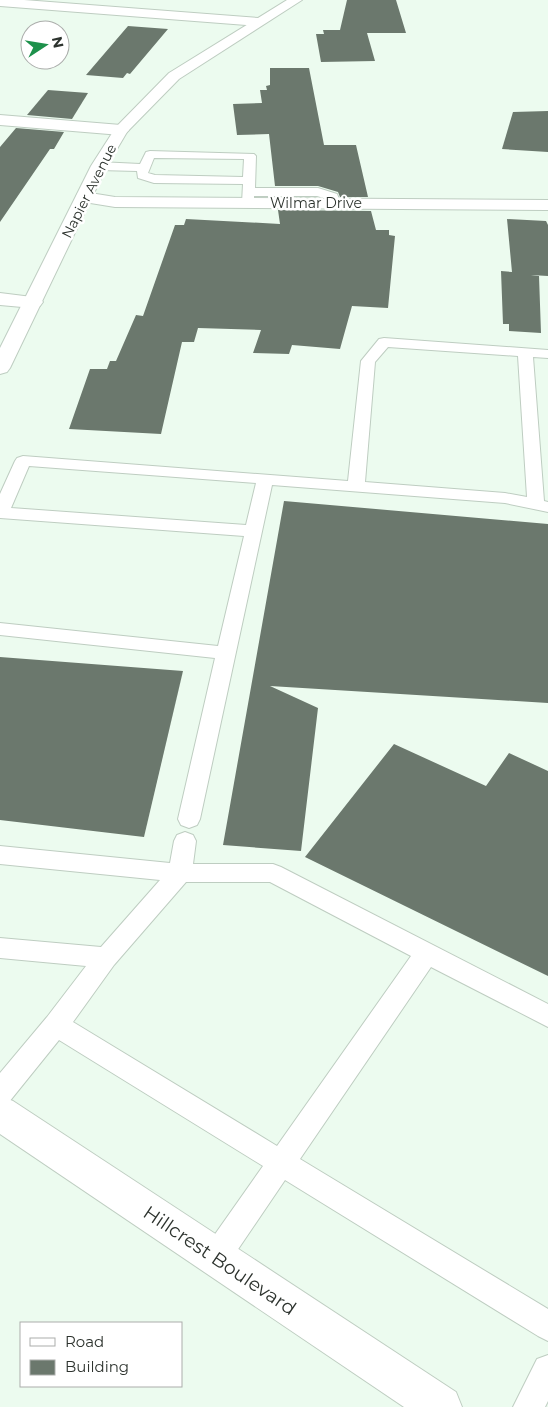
<svg xmlns="http://www.w3.org/2000/svg" width="548" height="1407" viewBox="0 0 548 1407" font-family="Montserrat,sans-serif">
	<style>
		.building { fill: #6b786d }
		.lines { fill: none; stroke-linecap: round; stroke-linejoin: round }
		.service-casing { stroke: #becdc1; stroke-width: 2 }
		.minor-casing { stroke: #becdc1; stroke-width: 2 }
		.tertiary-casing { stroke: #becdc1; stroke-width: 2 }
		.service { fill: #fff; fill-rule: evenodd }
		.minor { fill: #fff; fill-rule: evenodd }
		.tertiary { fill: #fff; fill-rule: evenodd }
		.labels { text-anchor: middle; stroke-width: 5; stroke-linejoin: round; paint-order: stroke }
		.far-street-label { font-size: 14px; fill: #2d332e; stroke: #fff }
		.near-street-label { font-size: 19px; fill: #2d332e; stroke: #fff }
	</style>
	<rect width="100%" height="100%" fill="#ecfbef"/>
	<!-- building -->
	<g class="building">
		<polygon points="347,0 396,0 406,33 367,33 375,61 321,62 316,34 324,34 323,30 340,30"/>
		<polygon points="128,26 168,29 130,74 127,73 123,78 86,75"/>
		<polygon points="270,68 309,68 324,145 356,145 368,197 340,197 338,192 318,186 275,186 269,134 237,135 233,104 262,103 260,90 267,90 266,86 270,85"/>
		<polygon points="48,90 88,93 72,119 27,115"/>
		<polygon points="548,111 548,152 502,149 513,112"/>
		<polygon points="16,128 64,132 54,149 50,149 0,222 0,147"/>
		<polygon points="278,210 371,211 376,230 389,230 389,235 395,236 388,308 352,306 340,349 292,345 289,354 253,353 261,330 198,328 194,342 182,342 161,434 69,429 90,369 107,369 110,361 116,361 136,315 143,316 175,225 184,225 186,219 280,224"/>
		<polygon points="507,219 546,221 548,225 548,276 531,275 539,276 541,333 509,331 509,324 503,324 501,271 512,272"/>
		<polygon points="284,501 548,524 548,703 270,686 318,708 301,851 223,845"/>
		<polygon points="0,657 183,671 144,837 0,820"/>
		<polygon points="394,744 486,786 509,753 548,771 548,976 305,857"/>
	</g>
	<g class="lines">
		<defs>
			<g id="service">
				<path d="M150,151L254,154L256,156L255,188H318L337,194L341,204L339,207H331L327,199L317,196H254V203L248,207L242,203L243,184L154,183L138,178L137,171L99,170L93,166L99,162L140,164L146,152ZM154,158L244,159L243,177L155,175L148,173Z"/>
				<path d="M384,338L548,350V358L533,357L544,501L548,502V512L505,503L272,485L200,819L197,825L189,828L181,825L178,819L215,658L0,635V623L218,646L244,536L0,518V494L15,461L17,458L23,456L348,481L361,361L379,339ZM388,347L518,356L527,497L505,493L365,482L375,362ZM29,466L256,483L246,525L11,508Z"/>
				<path d="M185,832L193,835L196,841L193,864H273L281,867L548,1004V1027L431,967L300,1159L548,1309V1341L538,1336L285,1180L226,1267L216,1271L206,1267L202,1257L206,1247L263,1166L59,1040L9,1102L0,1105V1073L47,1017L86,966L0,958V938L101,947L160,880L0,864V846L170,863L174,841L177,835ZM186,882H270L411,956L277,1146L73,1022L114,965Z"/>
				<polygon points="548,1355 548,1401 545,1407 513,1407 537,1359"/>
			</g>
			<g id="minor">
				<polygon points="0,0 24,0 258,18 265,22 258,26 0,6"/>
				<polygon points="0,115 121,125 126,127 129,130 126,133 121,135 0,125"/>
				<polygon points="84,192 115,197 548,200 548,210 115,207 78,201 76,197 78,193"/>
				<polygon points="0,293 40,298 43,302 40,306 33,308 0,305"/>
				<polygon points="0,1096 13,1101 456,1392 462,1407 404,1407 0,1134"/>
			</g>
			<polygon id="tertiary" points="287,0 302,0 179,79 127,132 107,166 10,368 7,372 0,374 0,348 91,166 116,127 169,73"/>
		</defs>
		<!-- service casing -->
		<use href="#service" class="service-casing"/>
		<!-- minor casing -->
		<use href="#minor" class="minor-casing"/>
		<!-- tertiary casing -->
		<use href="#tertiary" class="tertiary-casing"/>
		<!-- service -->
		<use href="#service" class="service"/>
		<!-- minor -->
		<use href="#minor" class="minor"/>
		<!-- tertiary -->
		<use href="#tertiary" class="tertiary"/>
	</g>
	<g class="labels">
		<!-- far-street labels -->
		<g class="far-street-label">
			<text transform="translate(89 191) rotate(-63)" y="5">Napier Avenue</text>
			<text x="316" y="208">Wilmar Drive</text>
		</g>
		<!-- near-street labels -->
		<g class="near-street-label">
			<text transform="translate(220 1260) rotate(34)" y="7">Hillcrest Boulevard</text>
		</g>
	</g>
	<!-- legend -->
	<rect x="20" y="1322" width="162" height="65" fill="#ffffff" stroke="#abadab"/>
	<rect x="30" y="1338" width="25" height="8" fill="#ffffff" stroke="#abadab"/>
	<text x="65" y="1347" font-size="15" fill="#2d332e">Road</text>
	<rect x="30" y="1360" width="25" height="15" fill="#6b786d" stroke="#abadab"/>
	<text x="65" y="1372" font-size="15" fill="#2d332e">Building</text>
	<!-- north arrow -->
	<g transform="translate(45 45) rotate(78)"><circle r="24" fill="#ffffff" stroke="#abadab"/>
	<path d="M0-4L9 19L0 12L-9 19Z" fill="#1d914b"/>
	<text y="-8" font-size="14" font-weight="bold" text-anchor="middle" fill="#2d332e">N</text>
	</g>
</svg>
